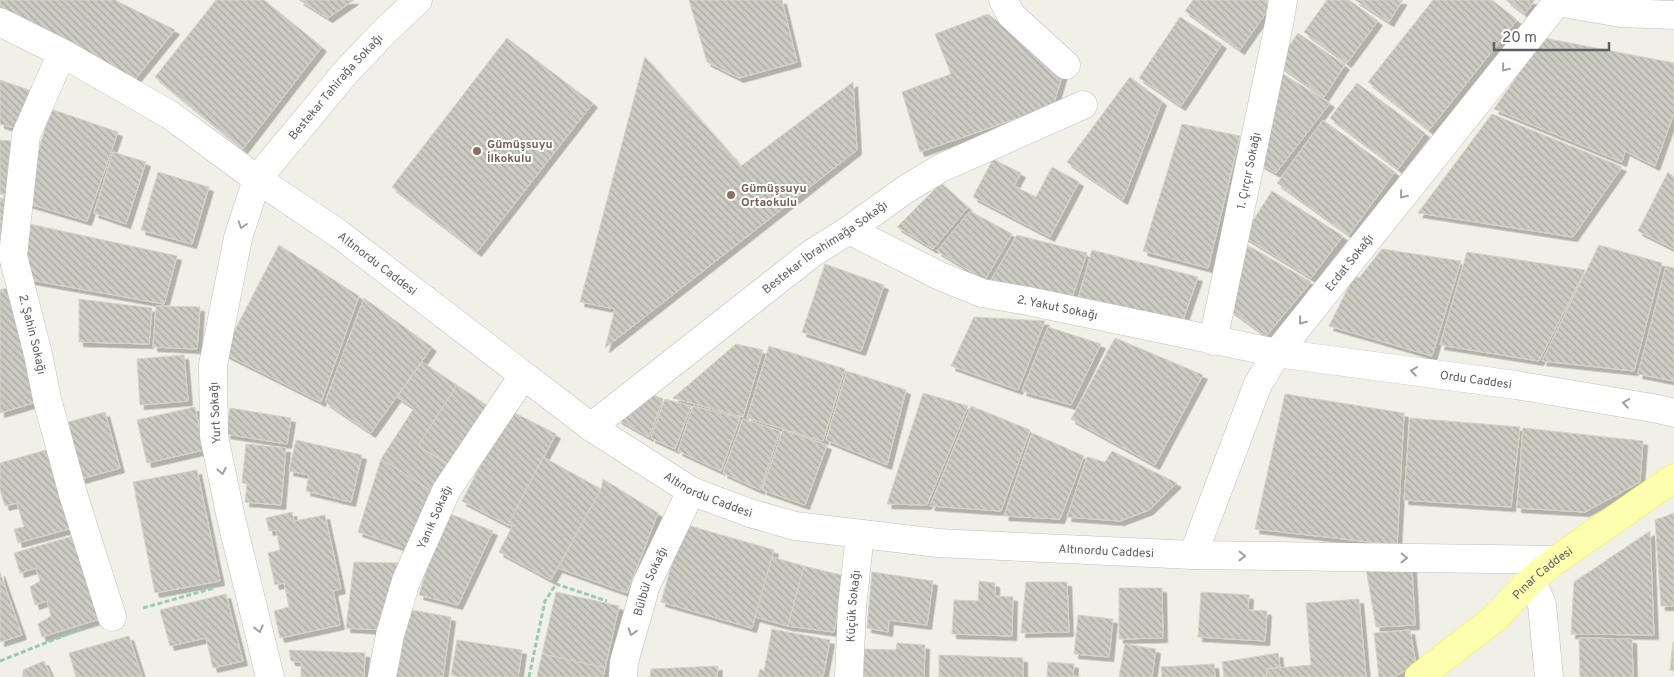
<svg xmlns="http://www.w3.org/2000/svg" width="1674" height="677" viewBox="0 0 1674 677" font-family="Overpass,sans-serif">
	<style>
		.building { fill: url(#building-back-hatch); stroke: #d6d4c4; filter: url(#shadow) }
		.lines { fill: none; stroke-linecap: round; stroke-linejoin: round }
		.minor-casing { stroke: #bebec5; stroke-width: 29 }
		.major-casing { stroke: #f9ec57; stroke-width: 29 }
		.path { stroke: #9acbb2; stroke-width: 3; stroke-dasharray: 5 2.5; stroke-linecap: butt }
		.minor { stroke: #fff; stroke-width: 28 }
		.major { stroke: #fcffad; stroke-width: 28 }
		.oneway { stroke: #9ea0a4 }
		.education-dot { fill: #8d6e63; stroke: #fff; stroke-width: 2 }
		.labels { text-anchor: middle; stroke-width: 4; stroke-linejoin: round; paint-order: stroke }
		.street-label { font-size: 12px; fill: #5e6067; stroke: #fff }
		.education-label { font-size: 12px; font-weight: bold; fill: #785e54; stroke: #fff; text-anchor: start }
	</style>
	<defs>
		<pattern id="building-back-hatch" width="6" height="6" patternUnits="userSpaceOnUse" patternTransform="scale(1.25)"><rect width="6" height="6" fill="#cccbc2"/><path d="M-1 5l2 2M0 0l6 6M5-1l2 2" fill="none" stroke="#a9a8a1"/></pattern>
		<filter id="shadow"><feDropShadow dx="4.5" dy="4.5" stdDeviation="0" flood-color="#0004"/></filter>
	</defs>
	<rect width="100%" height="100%" fill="#f1f0e6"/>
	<!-- building -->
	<g class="building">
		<polygon points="0,0 115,0 175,30 132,83 0,13"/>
		<polygon points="216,0 264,0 322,47 243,149 155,77"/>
		<polygon points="299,0 354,0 328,18"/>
		<polygon points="689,0 782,0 797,62 739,78 707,62"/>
		<polygon points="1193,0 1266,0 1272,4 1240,50 1185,11"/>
		<polygon points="1327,0 1349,0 1378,21 1347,63 1304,32"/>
		<polygon points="1355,0 1402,0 1402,1 1389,22"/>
		<polygon points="1433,0 1492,0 1517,20 1429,130 1368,82"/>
		<polygon points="1506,0 1535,0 1525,14"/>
		<polygon points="988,14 1063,73 1053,106 920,152 902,92 951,74 935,34"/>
		<polygon points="1180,17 1222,44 1181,106 1139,78"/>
		<polygon points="1298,33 1345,65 1324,97 1277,64"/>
		<polygon points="507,38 593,103 477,252 392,187"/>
		<polygon points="1544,38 1674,63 1674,113 1655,166 1625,151 1622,162 1494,109"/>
		<polygon points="645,57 741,166 853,82 857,150 605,348 615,309 580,302"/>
		<polygon points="1278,71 1330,103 1276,173 1260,164"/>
		<polygon points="1130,77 1162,101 1123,200 1067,162"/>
		<polygon points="0,80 32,91 25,131 0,124"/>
		<polygon points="1357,83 1425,133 1398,169 1330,118"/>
		<polygon points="51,109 118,132 87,221 23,202"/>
		<polygon points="1492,114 1622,167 1573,237 1418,213"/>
		<polygon points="1323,120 1395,172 1349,235 1277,183"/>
		<polygon points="1182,124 1240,136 1208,268 1143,251"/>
		<polygon points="0,140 20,142 14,196 0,194"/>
		<polygon points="113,152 146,162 126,224 94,213"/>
		<polygon points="993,159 1021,173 1014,186 1036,197 1052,167 1079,182 1050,237 973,197"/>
		<polygon points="158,172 209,187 192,244 141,230"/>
		<polygon points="1668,172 1674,177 1674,249 1638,231"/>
		<polygon points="941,183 968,207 933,249 897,227"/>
		<polygon points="1272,191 1343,236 1311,278 1243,236"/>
		<polygon points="0,198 13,201 1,267 0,267"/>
		<polygon points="970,211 1012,234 985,280 937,251"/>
		<polygon points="25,223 177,256 164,304 25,279"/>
		<polygon points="1017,235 1087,253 1071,300 991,280"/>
		<polygon points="1242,242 1311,282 1266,336 1230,310"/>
		<polygon points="279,245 359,296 321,402 223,353"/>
		<polygon points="1599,245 1662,263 1634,371 1542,361"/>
		<polygon points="1382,249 1461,261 1432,356 1329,326 1354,276 1359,278"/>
		<polygon points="1092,250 1198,277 1182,323 1078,299"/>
		<polygon points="1467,252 1585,270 1539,361 1440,345"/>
		<polygon points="825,264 884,285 861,351 802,332"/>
		<polygon points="1666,266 1674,268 1674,381 1638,374"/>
		<polygon points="14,286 47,399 0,413 0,290"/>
		<polygon points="364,298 432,347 371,433 325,402"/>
		<polygon points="79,299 152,308 149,344 79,342"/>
		<polygon points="156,306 200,307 197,349 153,347"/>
		<polygon points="974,317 1045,321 1018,390 951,366"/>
		<polygon points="1048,327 1101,344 1071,405 1022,391"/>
		<polygon points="1115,338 1203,375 1155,465 1071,419"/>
		<polygon points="736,344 763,350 743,417 673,398"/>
		<polygon points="769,346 845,369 823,441 747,418"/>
		<polygon points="184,355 188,401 140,405 137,359"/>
		<polygon points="422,362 457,385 418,446 450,466 433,492 381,459 414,408 397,397"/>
		<polygon points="847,371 906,390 887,465 826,440"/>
		<polygon points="457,385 488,406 449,464 418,446"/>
		<polygon points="647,392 663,399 649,437 617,419"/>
		<polygon points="923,393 968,406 927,505 887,504"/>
		<polygon points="1285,394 1404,413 1397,545 1255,529"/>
		<polygon points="665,399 691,406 675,449 651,438"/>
		<polygon points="693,406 740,418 721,471 678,451"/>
		<polygon points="971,406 1030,430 1001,511 930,506"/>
		<polygon points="195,407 204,450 147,463 137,420"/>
		<polygon points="230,408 291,418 287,444 226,434"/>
		<polygon points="509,410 556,434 508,525 462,501"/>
		<polygon points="105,412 120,468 81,479 65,423"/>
		<polygon points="1410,418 1520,427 1511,507 1404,500"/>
		<polygon points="743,419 780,431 760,490 723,473"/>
		<polygon points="1523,428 1643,441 1640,482 1585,512 1517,508"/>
		<polygon points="783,430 827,445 805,505 762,490"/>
		<polygon points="1032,433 1084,456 1060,519 1004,516"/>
		<polygon points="296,440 362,455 351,502 306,491 309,475 289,471"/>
		<polygon points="246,444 286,448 281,505 245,502 247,484 242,483"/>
		<polygon points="53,448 76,527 18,543 14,529 24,527 17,503 5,506 0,490 0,463"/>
		<polygon points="1112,451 1177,483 1149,510 1120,521 1067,517 1087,457 1105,462"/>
		<polygon points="543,457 601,489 551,580 499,552 513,525 508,525"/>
		<polygon points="381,459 433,492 405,548 358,532"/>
		<polygon points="197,470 220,581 155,593 133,482"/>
		<polygon points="603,479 658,513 627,593 558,568 601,489"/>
		<polygon points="443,511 493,531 458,605 419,595"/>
		<polygon points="292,512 294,521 325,515 341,589 333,591 340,625 280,638 274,611 289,607 284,583 275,585 268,553 280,550 276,530 269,531 266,518"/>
		<polygon points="1674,513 1674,606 1661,606 1655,520"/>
		<polygon points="683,524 774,550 752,628 661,602"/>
		<polygon points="1650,531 1654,635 1571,634 1574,582"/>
		<polygon points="80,534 106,617 42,637 38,624 51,616 47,601 35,605 30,587 40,581 36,568 20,573 14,553"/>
		<polygon points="772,557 804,566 788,626 755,617"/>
		<polygon points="354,562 399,563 384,630 346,628"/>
		<polygon points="804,566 845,576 834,632 788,626"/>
		<polygon points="1412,567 1415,625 1376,627 1366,569"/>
		<polygon points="0,572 22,635 0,642"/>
		<polygon points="872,572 933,581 927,625 889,620 888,632 867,628"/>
		<polygon points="979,581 995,583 995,596 1013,597 1012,636 952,634 954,600 978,601"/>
		<polygon points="1026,582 1067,582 1069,632 1021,633"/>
		<polygon points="1119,588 1162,588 1163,638 1119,639"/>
		<polygon points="556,592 619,606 605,668 542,654"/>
		<polygon points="1201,592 1249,595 1248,610 1267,611 1265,641 1198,637"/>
		<polygon points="226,594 243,661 213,668 206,638 170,646 160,610"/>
		<polygon points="1359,599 1366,677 1267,677 1266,669 1311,665 1306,603"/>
		<polygon points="406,609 451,617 443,677 394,677"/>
		<polygon points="1078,615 1113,619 1109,657 1074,654"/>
		<polygon points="772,629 830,640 823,677 758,677 760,669 764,671"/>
		<polygon points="1410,630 1416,665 1393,677 1379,677 1374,633"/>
		<polygon points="129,636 142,677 76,677 69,653"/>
		<polygon points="1579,638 1632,639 1633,677 1580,677"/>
		<polygon points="457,640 522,650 518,677 460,677 451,675"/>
		<polygon points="1673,642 1674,671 1670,670"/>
		<polygon points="897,643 925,645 924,677 863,677 864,649 896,650"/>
		<polygon points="1125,644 1156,649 1152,677 1119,677"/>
		<polygon points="289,650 365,653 364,677 301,677 301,662 291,661"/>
		<polygon points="1278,653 1280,667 1266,669 1267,677 1224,677 1222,662"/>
		<polygon points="542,654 605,668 603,677 537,677"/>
		<polygon points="939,655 1023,658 1023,677 939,677"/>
		<polygon points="44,661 51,677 23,677 23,670"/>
		<polygon points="1048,662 1074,664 1073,676 1081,677 1047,677"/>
		<polygon points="1214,664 1215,677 1162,677 1161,667"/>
		<polygon points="718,666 717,677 650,677 651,669"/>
	</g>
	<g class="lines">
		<defs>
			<g id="minor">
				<polyline points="1003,0 1011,15 1066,65"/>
				<polyline points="1557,2 1621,13 1674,15"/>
				<path id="s1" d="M0,22L62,53L170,115L257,179L339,234L591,427L691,491L750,513L795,526L938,543L1193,555L1556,560"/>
				<path id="s2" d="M62,53L26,135L13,256L38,354L47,399L73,494L112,617"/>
				<path id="s3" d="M849,230L940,276L982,293L1028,301L1277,353L1516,385L1658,409L1674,413"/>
				<path id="s4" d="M1213,341L1280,19L1283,0"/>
				<path id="s5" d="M591,427L811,254L849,230L906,189L941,168L1083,105"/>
				<path id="s6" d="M1193,555L1258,384L1277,353L1559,0"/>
				<polyline points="1532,579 1542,605 1549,677"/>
				<path id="s7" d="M270,677L231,518L214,436L213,365L238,238L257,179L346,72L386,30L418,0"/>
				<path id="s8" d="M382,677L390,635L406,581L446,491L523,376"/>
				<path id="s9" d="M623,677L624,662L646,585L691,491"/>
				<path id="s10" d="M849,677L852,607L860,535"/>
			</g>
			<g id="major">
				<path id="s11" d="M1419,677L1495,618L1532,579L1556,560L1674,478"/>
			</g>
		</defs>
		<!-- minor casing -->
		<use href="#minor" class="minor-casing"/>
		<!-- major casing -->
		<use href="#major" class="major-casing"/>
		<!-- path -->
		<g class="path">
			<polyline points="143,608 214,588"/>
			<polyline points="0,661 81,629"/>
			<polyline points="529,677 545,601 556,584 607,601"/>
		</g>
		<!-- minor -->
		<use href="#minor" class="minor"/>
		<!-- major -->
		<use href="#major" class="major"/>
	</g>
	<!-- one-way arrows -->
	<defs><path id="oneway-chevron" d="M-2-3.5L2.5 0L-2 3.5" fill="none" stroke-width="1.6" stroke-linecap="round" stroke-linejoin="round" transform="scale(1.25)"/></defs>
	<g class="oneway">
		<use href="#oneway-chevron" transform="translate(1505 68) rotate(129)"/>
		<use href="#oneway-chevron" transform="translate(1403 195) rotate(129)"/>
		<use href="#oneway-chevron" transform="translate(242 225) rotate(108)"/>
		<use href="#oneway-chevron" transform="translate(1302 321) rotate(129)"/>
		<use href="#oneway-chevron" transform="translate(1414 371) rotate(-172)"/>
		<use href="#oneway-chevron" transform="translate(1626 403) rotate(-171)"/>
		<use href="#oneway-chevron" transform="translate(222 471) rotate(78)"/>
		<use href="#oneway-chevron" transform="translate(1242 556) rotate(1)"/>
		<use href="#oneway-chevron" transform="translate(1404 558) rotate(1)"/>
		<use href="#oneway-chevron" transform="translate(259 629) rotate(76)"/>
		<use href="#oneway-chevron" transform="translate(632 632) rotate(107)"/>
	</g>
	<!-- markers -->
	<g class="education-dot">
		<circle cx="477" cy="151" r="5"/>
		<circle cx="731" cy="195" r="5"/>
	</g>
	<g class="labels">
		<!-- street labels -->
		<g class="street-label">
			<text dy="4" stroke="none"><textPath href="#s7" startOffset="631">Bestekar Tahirağa Sokağı</textPath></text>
			<text dy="4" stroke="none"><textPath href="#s4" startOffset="174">1. Çırçır Sokağı</textPath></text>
			<text dy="4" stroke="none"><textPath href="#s5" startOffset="295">Bestekar İbrahimağa Sokağı</textPath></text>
			<text dy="4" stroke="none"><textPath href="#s6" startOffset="335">Ecdat Sokağı</textPath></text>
			<text dy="4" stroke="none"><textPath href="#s1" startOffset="449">Altınordu Caddesi</textPath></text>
			<text dy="4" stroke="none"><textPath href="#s3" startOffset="224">2. Yakut Sokağı</textPath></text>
			<text dy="4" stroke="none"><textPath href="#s2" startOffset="292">2. Şahin Sokağı</textPath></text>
			<text dy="4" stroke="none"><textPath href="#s3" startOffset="649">Ordu Caddesi</textPath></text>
			<text transform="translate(215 413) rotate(-93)" y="4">Yurt Sokağı</text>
			<text dy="4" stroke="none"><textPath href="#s1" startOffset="854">Altınordu Caddesi</textPath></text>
			<text dy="4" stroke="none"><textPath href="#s8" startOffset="169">Yanık Sokağı</textPath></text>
			<text dy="4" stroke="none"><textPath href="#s1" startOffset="1259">Altınordu Caddesi</textPath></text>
			<text dy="4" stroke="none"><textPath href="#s11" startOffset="162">Pınar Caddesi</textPath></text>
			<text dy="4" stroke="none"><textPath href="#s9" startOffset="100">Bülbül Sokağı</textPath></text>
			<text dy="4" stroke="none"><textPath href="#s10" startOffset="71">Küçük Sokağı</textPath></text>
		</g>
		<!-- education labels -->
		<g class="education-label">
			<text x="487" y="148">Gümüşsuyu<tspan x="487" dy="14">İlkokulu</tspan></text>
			<text x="741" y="192">Gümüşsuyu<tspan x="741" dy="14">Ortaokulu</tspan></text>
		</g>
	</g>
	<!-- scale -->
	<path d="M1494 42v8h115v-8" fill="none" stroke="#5e6067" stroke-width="2.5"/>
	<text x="1502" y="42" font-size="15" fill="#5e6067" stroke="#ffffff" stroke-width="4" paint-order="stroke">20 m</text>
</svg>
